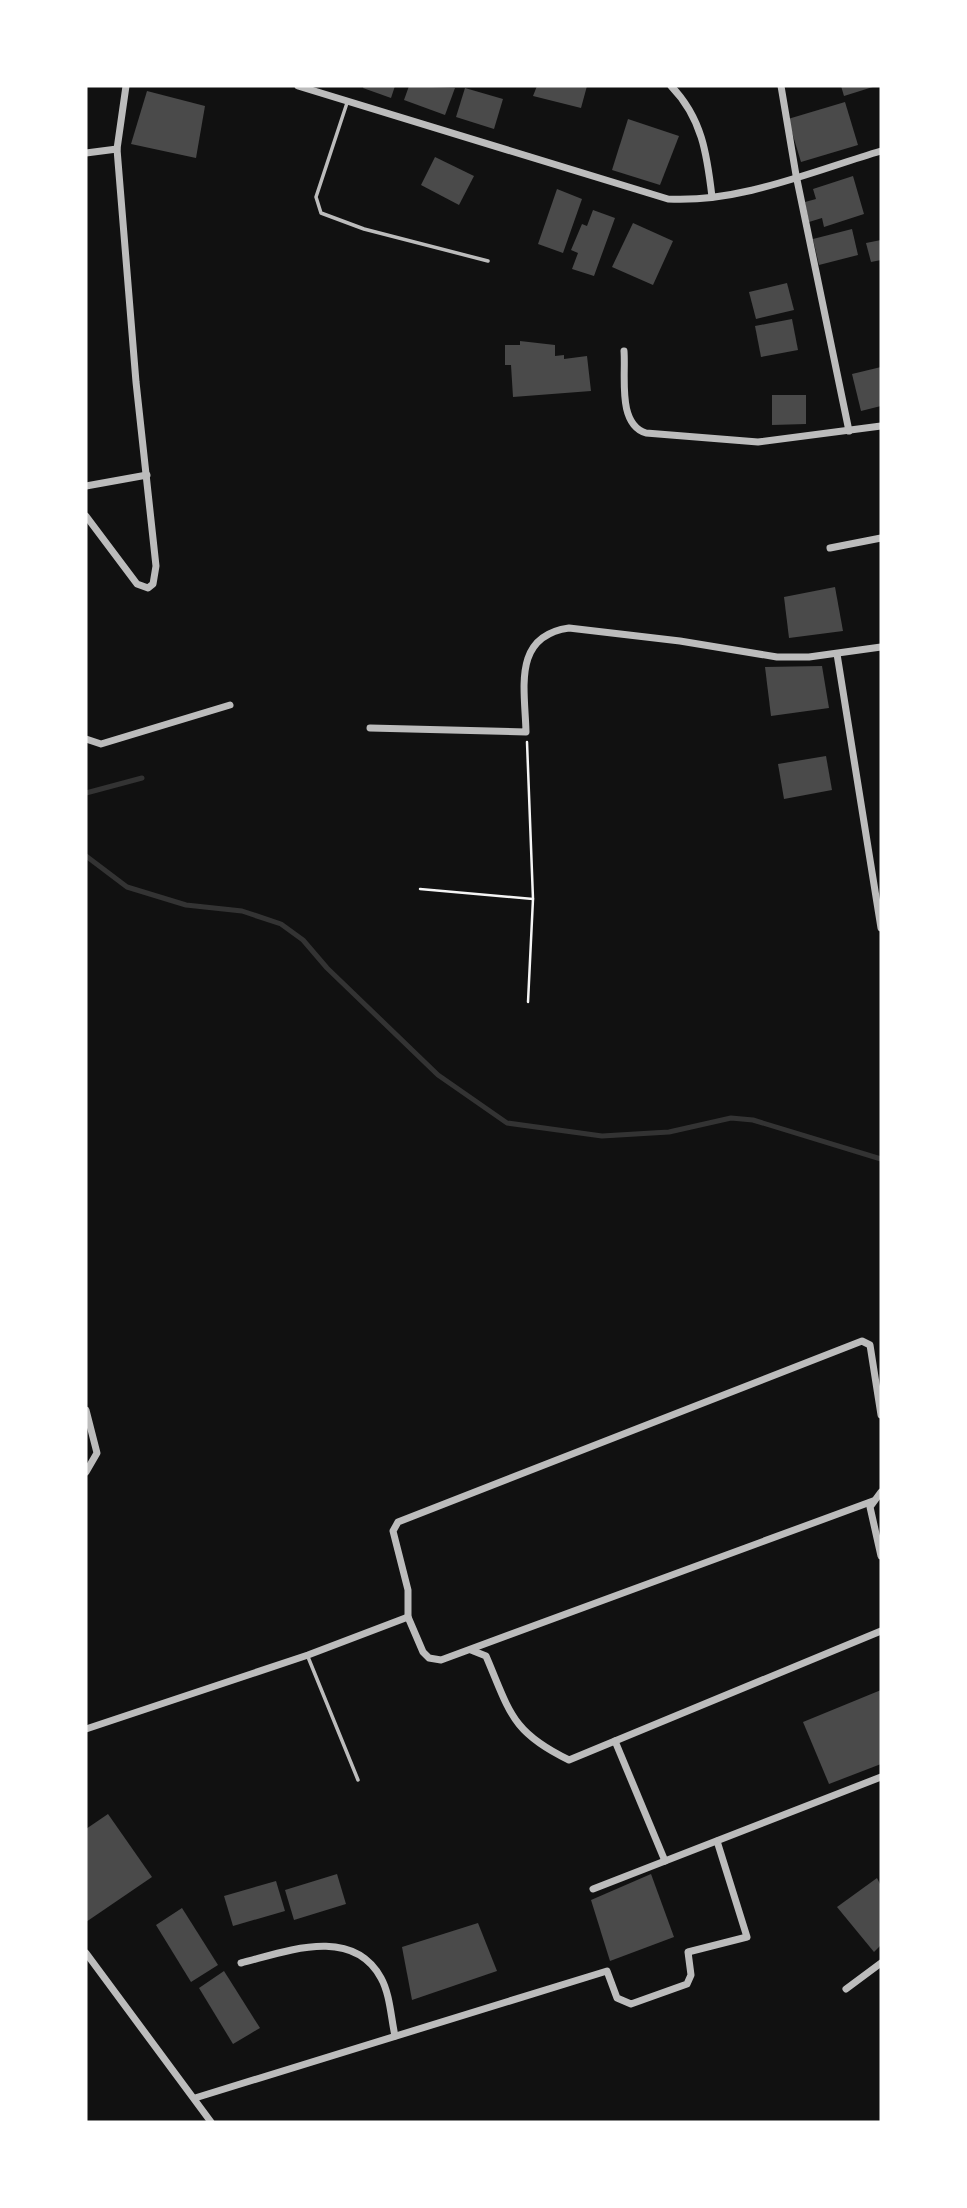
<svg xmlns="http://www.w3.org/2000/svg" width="967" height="2208" viewBox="0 0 967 2208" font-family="Figtree,sans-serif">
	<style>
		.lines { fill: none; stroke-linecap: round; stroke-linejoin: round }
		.stream { stroke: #333; stroke-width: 5 }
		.building { fill: #4a4a4a }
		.path { stroke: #f5f5f5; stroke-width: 2.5 }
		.service { stroke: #bcbcbc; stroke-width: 3.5 }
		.minor { stroke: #bcbcbc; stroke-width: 7 }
	</style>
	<rect width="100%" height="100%" fill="#111"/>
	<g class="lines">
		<!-- stream -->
		<g class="stream">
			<polyline points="86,793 142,778"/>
			<polyline points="86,856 127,887 186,905 242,911 281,924 303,940 327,968 438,1075 507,1123 602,1136 669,1132 731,1118 753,1120 881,1159"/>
		</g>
	</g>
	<!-- building -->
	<g class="building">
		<polygon points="364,86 395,86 391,98 363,88"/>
		<polygon points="409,86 455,88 445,115 404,100"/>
		<polygon points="537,86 587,86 581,108 533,96"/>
		<polygon points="841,86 876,86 844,96"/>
		<polygon points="465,88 503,99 494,129 456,117"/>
		<polygon points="147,91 205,106 196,158 131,144"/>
		<polygon points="845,102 858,145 801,162 788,119"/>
		<polygon points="628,119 679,136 660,185 612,170"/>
		<polygon points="435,157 474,176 459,205 421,185"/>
		<polygon points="853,176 864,214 824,227 822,218 809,222 805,202 816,199 813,189"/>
		<polygon points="557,189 582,199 563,253 538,244"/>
		<polygon points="593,210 615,218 594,276 572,269 578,253 571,250 582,224 587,226"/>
		<polygon points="633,223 673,241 653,285 612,267"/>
		<polygon points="852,229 858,255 819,265 813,239"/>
		<polygon points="881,240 881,260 871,262 866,243"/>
		<polygon points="787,283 794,310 756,319 749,292"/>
		<polygon points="792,319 798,350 761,357 755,326"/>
		<polygon points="520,341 555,345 555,356 564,355 564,359 587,356 591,391 513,397 511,365 505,365 505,345 520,345"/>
		<polygon points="881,367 881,406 861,411 852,374"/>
		<polygon points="772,395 806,395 806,424 772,425"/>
		<polygon points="835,587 843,631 789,638 784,597"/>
		<polygon points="822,666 829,708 771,716 765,667"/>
		<polygon points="826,756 832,790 784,799 778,764"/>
		<polygon points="881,1690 881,1764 829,1784 803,1722"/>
		<polygon points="108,1814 152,1877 86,1922 86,1829"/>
		<polygon points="337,1874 346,1904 294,1920 285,1890"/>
		<polygon points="651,1874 674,1937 610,1961 591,1900"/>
		<polygon points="877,1878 881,1886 881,1945 874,1952 837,1907"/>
		<polygon points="276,1881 285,1911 233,1926 224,1896"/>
		<polygon points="182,1908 218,1965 191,1982 156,1925"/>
		<polygon points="478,1923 497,1971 412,2000 402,1947"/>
		<polygon points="224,1971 260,2028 233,2044 199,1988"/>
	</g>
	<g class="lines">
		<!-- path -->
		<g class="path">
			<polyline points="527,742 533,899 528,1002"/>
			<polyline points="420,889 533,899"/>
		</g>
		<!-- service -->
		<g class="service">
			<polyline points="347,103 316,197 321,213 364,229 488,261"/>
			<polyline points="308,1657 358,1780"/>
		</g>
		<!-- minor -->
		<g class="minor">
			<path d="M298,86L668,199C740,203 813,171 881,151"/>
			<path d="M671,86C702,118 707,154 712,197"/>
			<polyline points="781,86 796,175 849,431"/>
			<polyline points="86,153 117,149"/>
			<path d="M624,351C626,376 617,424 646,433L758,442L881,426"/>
			<polyline points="86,486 147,475"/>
			<polyline points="86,516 137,584 148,588 153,584 156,566 136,382 117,149 126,86"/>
			<polyline points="830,548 881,538"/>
			<polyline points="837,654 881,928"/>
			<path d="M370,728L526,732C525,689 512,636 569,628L680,641L777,657H809L881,647"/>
			<polyline points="86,739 101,744 230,705"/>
			<polyline points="86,1410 97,1453 86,1472"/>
			<polyline points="881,1492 870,1507 881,1556"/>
			<polyline points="873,1501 441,1660 429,1658 423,1652 408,1617 408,1590 393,1531 398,1522 862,1341 870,1345 881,1415"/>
			<path d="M471,1650L486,1656C510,1712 511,1732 569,1760L881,1631"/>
			<polyline points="86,1729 308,1655 408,1617"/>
			<polyline points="615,1741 665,1861"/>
			<polyline points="593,1889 881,1777"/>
			<polyline points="86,1953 211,2122"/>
			<path d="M241,1963C285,1952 352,1925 381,1978C390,1994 391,2018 395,2036"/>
			<polyline points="846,1989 881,1963"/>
			<polyline points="195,2098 607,1971 617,1998 631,2004 687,1984 691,1975 688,1952 747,1937 717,1841"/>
		</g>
	</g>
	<!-- border -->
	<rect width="967" height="2208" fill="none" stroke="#ffffff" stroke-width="175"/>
</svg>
